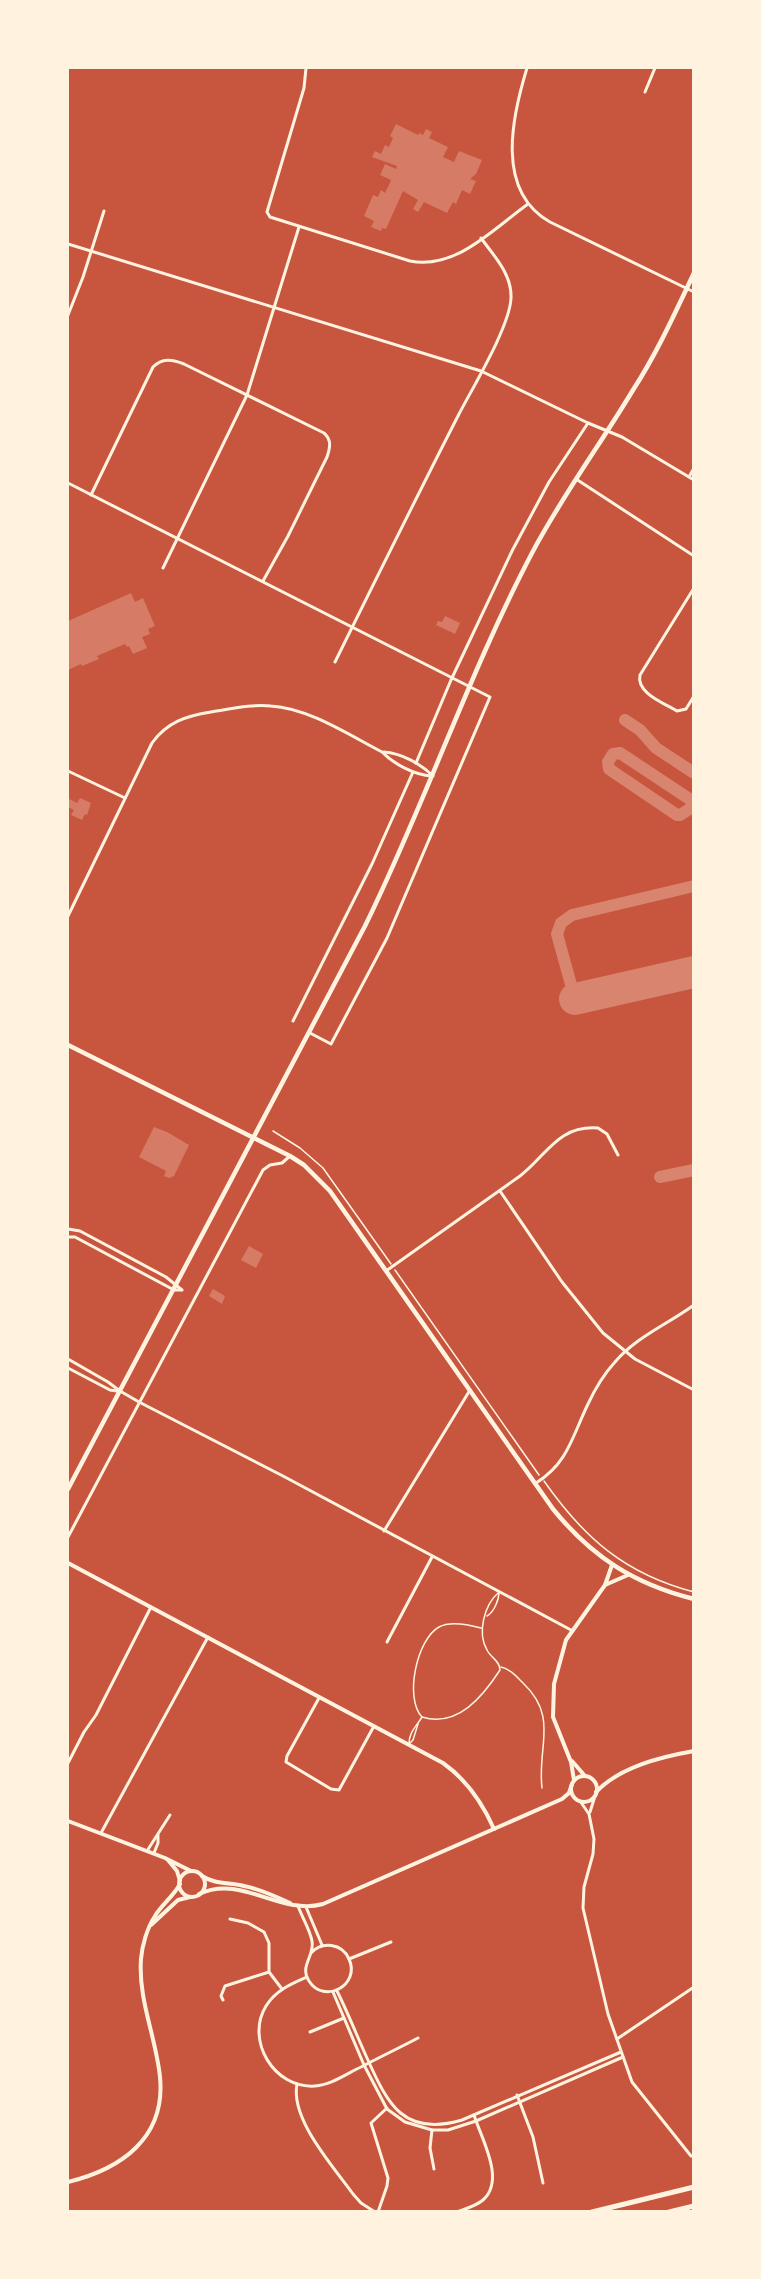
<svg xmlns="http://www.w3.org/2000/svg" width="761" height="2279" viewBox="0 0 761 2279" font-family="'DejaVu Sans',sans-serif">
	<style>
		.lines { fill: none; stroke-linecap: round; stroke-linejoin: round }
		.taxiway { stroke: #d8846e; stroke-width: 12 }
		.runway { stroke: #d8846e; stroke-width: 32 }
		.building { fill: #d67c66 }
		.path { stroke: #fff3e0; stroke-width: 1.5 }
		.service { stroke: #fff3e0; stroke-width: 1.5 }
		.minor { stroke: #fff3e0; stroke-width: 3 }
		.tertiary { stroke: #fff3e0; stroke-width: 4 }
		.secondary { stroke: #fff3e0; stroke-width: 4 }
		.primary { stroke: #fff3e0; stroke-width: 4.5 }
		.motorway { stroke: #fff3e0; stroke-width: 5 }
	</style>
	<rect width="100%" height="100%" fill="#c8553d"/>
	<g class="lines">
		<!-- taxiway -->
		<g class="taxiway">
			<polyline points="625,720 640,730 656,748 694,773"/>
			<polyline points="694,802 620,753 613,754 608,762 609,769 677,815 680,815 694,806"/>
			<polyline points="575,999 557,934 561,923 572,915 694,886"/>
			<polyline points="660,1177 694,1170"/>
		</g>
		<!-- runway -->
		<polyline class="runway" points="575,999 694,972"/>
	</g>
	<!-- building -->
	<g class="building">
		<polygon points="396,124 418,135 419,133 423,135 426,129 432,132 429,138 448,147 443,157 454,162 459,151 482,160 476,174 470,179 476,181 470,194 462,190 456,204 453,202 447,213 424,202 418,212 413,209 418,200 403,191 386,229 382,228 381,231 371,227 374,221 364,216 373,195 378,197 381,190 385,193 389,185 391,180 380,175 385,164 396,169 397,166 372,157 375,151 381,154 385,145 389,147 393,138 390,136"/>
		<polygon points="131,593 135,602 143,598 155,626 148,629 150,634 142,637 147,648 133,654 129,646 127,647 125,644 97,656 99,659 82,666 81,664 68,670 68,621"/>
		<polygon points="445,616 460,623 455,634 436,625 438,621 442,622"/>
		<polygon points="80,798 91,803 87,815 85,814 82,820 71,815 74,810 68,807 69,799 77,803"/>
		<polygon points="154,1127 167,1132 189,1145 174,1176 169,1178 164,1176 166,1171 139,1157"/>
		<polygon points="249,1246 263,1254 256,1268 241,1260"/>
		<polygon points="213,1289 225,1296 222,1304 209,1296"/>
	</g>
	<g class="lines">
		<!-- path -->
		<g class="path">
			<polyline points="273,1131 300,1148 323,1168 391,1264"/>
			<polyline points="395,1270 539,1475"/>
			<path d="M544,1481C584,1538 625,1574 694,1592"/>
		</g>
		<!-- service -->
		<g class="service">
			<path d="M487,1616C494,1612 499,1600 499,1592"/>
			<path d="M481,1628C470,1625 450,1621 439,1627C417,1639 404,1698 422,1717C458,1728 483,1696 500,1670C500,1661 491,1658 487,1650C477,1633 484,1605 499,1592"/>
			<path d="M501,1667C510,1669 516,1676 523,1683C559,1717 537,1746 542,1788"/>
			<path d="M409,1744C409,1732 416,1727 422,1717"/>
			<polyline points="409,1744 413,1740 418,1724"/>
		</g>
		<!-- minor -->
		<g class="minor">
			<path d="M306,68L304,88L267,212L270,217L410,261C456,270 493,229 528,204"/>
			<path d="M527,68C512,117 495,191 550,222L694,292"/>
			<polyline points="645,92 655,68"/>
			<polyline points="68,244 481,371 588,423 622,437 694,480"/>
			<polyline points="68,315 83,277 104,211"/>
			<polyline points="689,477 694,468"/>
			<polyline points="576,479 694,556"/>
			<polyline points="68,483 490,697 387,938 331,1044 310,1033"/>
			<path d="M91,495L153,367C162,358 172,359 184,364L324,433C332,440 330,448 327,457L288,536L263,581"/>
			<polyline points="163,568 247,395 299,227"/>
			<path d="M694,588L640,675C636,693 664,703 677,711L686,709L694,696"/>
			<path d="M335,662C376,579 417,496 459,414C473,387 510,326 511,298C512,274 494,256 481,238"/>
			<path d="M384,752C401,753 421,764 433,776"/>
			<polyline points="416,763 451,680 512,551 549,482 588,423"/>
			<polyline points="68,771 125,798"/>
			<path d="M68,916L152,743C167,722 186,716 211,712C231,709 251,704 271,706C308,708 349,735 382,752C394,764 414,775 432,776"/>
			<polyline points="293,1021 372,864 413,772"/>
			<polyline points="500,1191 562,1282 603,1333 635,1359 694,1390"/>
			<polyline points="68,1229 80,1231 166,1277 182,1290"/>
			<polyline points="68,1237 75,1237 174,1290 181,1290"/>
			<path d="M386,1271L520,1176C547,1155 558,1125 598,1128L607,1134L618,1155"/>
			<polyline points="68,1359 108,1382 120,1391 139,1402 283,1476 571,1630"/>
			<polyline points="68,1368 110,1390 117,1391"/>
			<path d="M536,1483C568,1463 572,1437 588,1404C595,1389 604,1374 615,1362C636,1337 668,1324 694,1305"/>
			<polyline points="384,1531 470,1390"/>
			<polyline points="68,1537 263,1170 270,1165 282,1163 290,1156"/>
			<polyline points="387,1642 432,1557"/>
			<polyline points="319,1698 287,1756 286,1762 331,1789 339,1790 374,1726"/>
			<polyline points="68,1763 84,1732 96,1715 151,1607"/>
			<polyline points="580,1801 589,1814 594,1839 593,1854 584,1887 583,1908 608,2014 632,2082 691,2156 694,2156"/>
			<polyline points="590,1812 595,1796"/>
			<polyline points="101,1833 208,1637"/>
			<polyline points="147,1851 170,1815"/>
			<polyline points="154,1853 158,1843 158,1835"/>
			<path d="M298,1906C302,1917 310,1930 312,1941C315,1956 299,1966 309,1981C324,2005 361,1985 349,1959C342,1943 322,1941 311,1953"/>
			<polyline points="306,1907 322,1945"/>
			<polyline points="230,1919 248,1923 264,1932 269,1943 269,1972 282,1989"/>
			<polyline points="349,1959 391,1942"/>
			<path d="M307,1977C291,1984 276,1990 266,2006C245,2040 274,2089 315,2086C331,2085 346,2074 361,2067C380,2057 399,2048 418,2038"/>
			<path d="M337,1991C348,2013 357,2036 367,2058C388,2105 404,2137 462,2120L621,2052"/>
			<polyline points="333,1992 364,2065 387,2109 405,2122 432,2130 448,2130 476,2121 623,2057"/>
			<polyline points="223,2000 221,1996 225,1986 269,1972"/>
			<polyline points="310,2032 344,2018"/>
			<polyline points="617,2039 694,1987"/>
			<path d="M297,2084C290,2119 333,2166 353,2194L361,2203L375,2212"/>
			<polyline points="517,2095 533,2137 543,2183"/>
			<polyline points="432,2130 430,2148 434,2169"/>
			<polyline points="378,2212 387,2186 388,2178 371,2123 387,2108"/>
			<path d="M457,2212C465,2209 476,2206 483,2200C506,2180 481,2138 474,2115"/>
		</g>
		<!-- tertiary -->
		<g class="tertiary">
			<path d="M68,1563L443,1763C467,1780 482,1802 494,1829"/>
			<polyline points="605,1585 628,1575"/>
			<polyline points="572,1761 585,1776"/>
			<polyline points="574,1780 571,1762 553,1717 554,1684 566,1640 605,1585 612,1565"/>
		</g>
		<!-- secondary -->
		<g class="secondary">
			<circle cx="584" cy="1789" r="13"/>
			<path d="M596,1792C620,1767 660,1757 694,1751"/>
			<polyline points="68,1821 165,1858 191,1871"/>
			<polyline points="168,1860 177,1871 180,1881"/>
			<circle cx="192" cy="1884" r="13"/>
			<path d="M202,1876C216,1885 229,1882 244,1886C260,1889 275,1896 290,1903"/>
			<path d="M199,1894C242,1874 280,1916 323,1904L562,1799L569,1793L572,1784"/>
			<polyline points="151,1925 178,1900 190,1897"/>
			<path d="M68,2182C121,2169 166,2138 160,2077C156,2037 138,2000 141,1959C142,1946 147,1928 155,1916C162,1904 173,1897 180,1884"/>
		</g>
		<!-- primary -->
		<g class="primary">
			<path d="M68,1045L290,1156L304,1165L330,1191L553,1509C592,1557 634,1584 694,1599"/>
			<path d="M68,1489L365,926C425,804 469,673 532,553C562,496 600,445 633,390C657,353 675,313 694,273"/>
		</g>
		<!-- motorway -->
		<g class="motorway">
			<polyline points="592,2212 694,2187"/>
			<polyline points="669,2212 694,2206"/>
		</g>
	</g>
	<!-- border -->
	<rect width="761" height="2279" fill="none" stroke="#fff3e0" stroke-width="138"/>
</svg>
